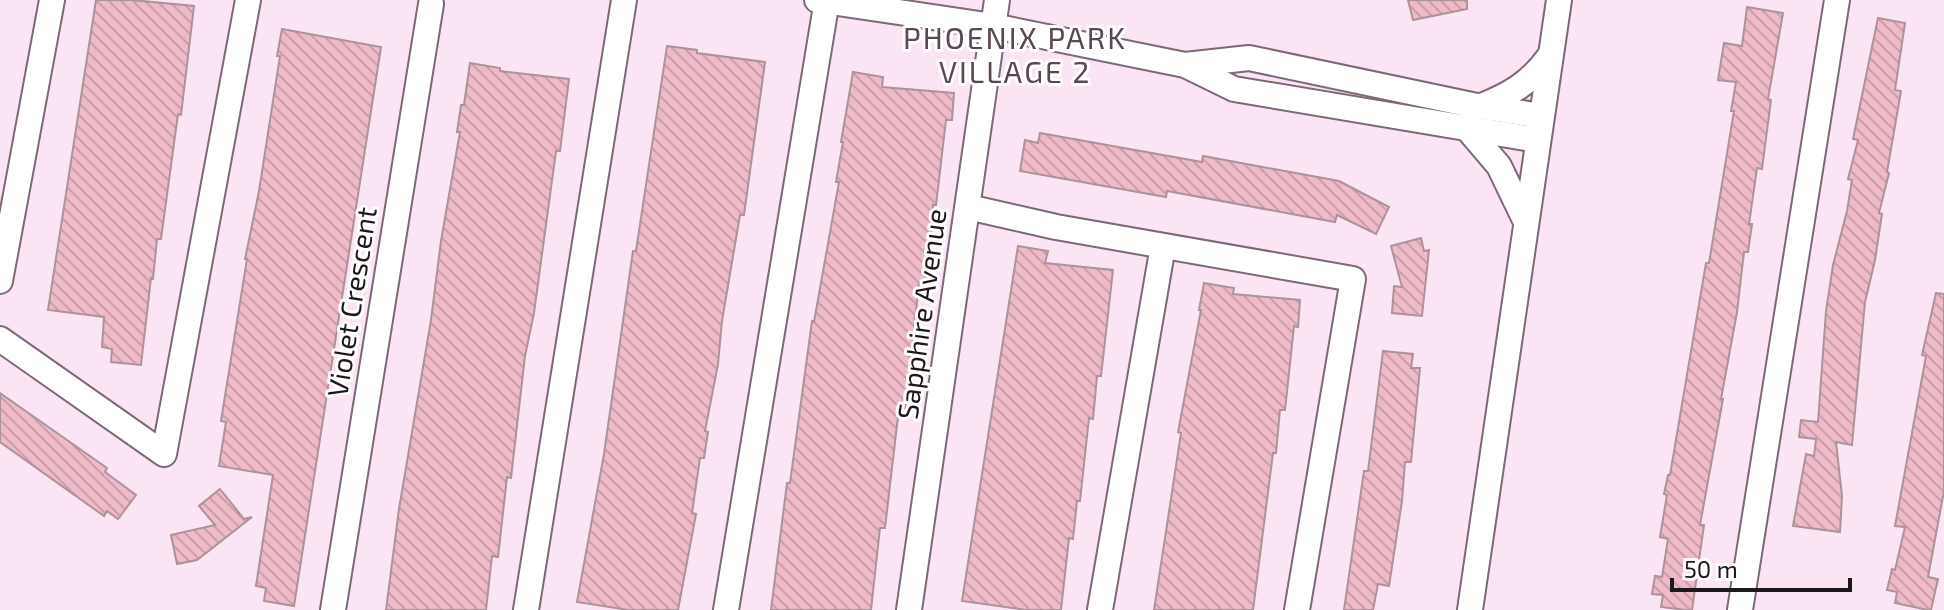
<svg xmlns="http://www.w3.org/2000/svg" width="1944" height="610" viewBox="0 0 1944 610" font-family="'Exo 2',sans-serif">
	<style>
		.building { fill: url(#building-back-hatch); stroke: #ac9399; stroke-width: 2 }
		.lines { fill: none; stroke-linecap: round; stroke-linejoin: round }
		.minor-casing { stroke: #7c6977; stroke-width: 28 }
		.minor { stroke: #fff; stroke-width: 24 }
		.labels { text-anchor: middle; stroke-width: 6; stroke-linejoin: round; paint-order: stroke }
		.street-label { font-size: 28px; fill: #1d161b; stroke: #fff }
		.neighbourhood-label { font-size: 30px; letter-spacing: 2px; fill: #594754; stroke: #fff }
	</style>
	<defs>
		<pattern id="building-back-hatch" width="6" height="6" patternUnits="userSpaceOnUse" patternTransform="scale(2)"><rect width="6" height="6" fill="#eebac8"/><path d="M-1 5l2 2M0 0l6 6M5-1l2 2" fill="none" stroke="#cc9fab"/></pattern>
	</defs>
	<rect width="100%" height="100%" fill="#fbe5f5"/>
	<!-- building -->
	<g class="building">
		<polygon points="96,0 132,0 194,6 181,115 178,114 161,239 157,239 153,279 151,278 141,365 111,362 112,349 102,347 104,317 48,310"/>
		<polygon points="1408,0 1467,0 1467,9 1413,20"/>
		<polygon points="1747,7 1783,13 1768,99 1771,100 1762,169 1757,168 1749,224 1752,224 1748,252 1744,252 1737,312 1721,399 1723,399 1700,525 1704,525 1692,610 1686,610 1661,607 1663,595 1652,594 1655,576 1662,577 1668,539 1660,537 1667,495 1664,494 1668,475 1670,475 1706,263 1709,263 1734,111 1731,111 1736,82 1718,80 1724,43 1742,46"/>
		<polygon points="1878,18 1905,23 1895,90 1901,91 1887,172 1889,173 1879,213 1882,214 1875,260 1865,302 1852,445 1836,442 1842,496 1840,532 1793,526 1806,454 1814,456 1816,439 1799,437 1801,420 1818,422 1826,311 1833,265 1847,211 1852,180 1848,179 1858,140 1853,139"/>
		<polygon points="282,29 381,47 294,606 264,601 266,588 256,586 273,475 219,466 226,422 221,421 247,259 245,259 259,191 280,56 277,56"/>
		<polygon points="667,46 697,50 697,53 765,62 744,215 740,215 722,321 718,364 705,431 708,432 704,458 700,458 692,513 696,514 678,610 629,610 577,602 604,454 633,251 636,251"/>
		<polygon points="470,63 500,68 500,71 569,79 560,151 556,151 534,313 525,356 511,478 507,477 498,557 492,556 486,610 386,610 399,509 431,320 441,241 460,132 457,132 461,105 464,105"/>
		<polygon points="853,72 883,77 882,87 954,93 952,120 946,120 936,205 933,205 926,284 919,284 905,409 899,408 885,528 880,528 871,610 771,610 787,483 790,483 812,321 814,322 839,182 836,182 843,142 841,142"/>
		<polygon points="1040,133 1202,162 1203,156 1339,181 1389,207 1376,234 1337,215 1335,222 1167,191 1166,197 1020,171 1025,140 1038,143"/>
		<polygon points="1421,238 1424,251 1429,250 1422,316 1392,313 1394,286 1402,287 1391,246"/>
		<polygon points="1018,246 1048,251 1045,263 1113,270 1101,376 1097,376 1093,419 1089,418 1080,501 1077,501 1073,539 1069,538 1061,610 1027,610 962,601"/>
		<polygon points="1204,283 1234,288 1233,294 1300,300 1298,327 1294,326 1285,410 1280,410 1276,453 1273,453 1253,610 1154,610 1181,433 1178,432 1201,310 1199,310"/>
		<polygon points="1936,293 1944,294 1944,491 1928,577 1938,579 1931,610 1928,610 1895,603 1897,592 1887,590 1892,569 1895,570 1905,527 1895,526 1926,356 1922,355"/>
		<polygon points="1383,351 1413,354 1411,368 1420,368 1411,462 1405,462 1402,501 1389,586 1378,584 1373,610 1344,610 1364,471 1368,471"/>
		<polygon points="0,393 107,468 105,472 136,495 118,519 107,511 104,516 0,442"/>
		<polygon points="220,489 244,519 252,517 197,560 177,564 171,535 215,525 199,506"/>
	</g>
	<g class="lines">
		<defs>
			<g id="minor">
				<polyline points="817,0 993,26 1185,65 1234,89 1538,140"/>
				<polyline points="1185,65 1249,58 1472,105 1541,116"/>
				<path d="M1481,106C1510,95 1531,82 1549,57"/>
				<polyline points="1465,126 1499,166 1525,220"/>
				<polyline points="968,207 1056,227 1353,279 1297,610"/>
				<polyline points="0,281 52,0"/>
				<polyline points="0,339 164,454 248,0"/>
				<polyline points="333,610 431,4"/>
				<polyline points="526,610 624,0"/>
				<polyline points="726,610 827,0"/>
				<polyline points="909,610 997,0"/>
				<polyline points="1100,610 1163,246"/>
				<polyline points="1470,610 1559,0"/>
				<polyline points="1740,610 1837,0"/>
			</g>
		</defs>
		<!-- minor casing -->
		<use href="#minor" class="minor-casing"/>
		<!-- minor -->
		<use href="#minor" class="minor"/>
	</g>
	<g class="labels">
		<!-- street labels -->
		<g class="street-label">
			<text transform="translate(352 302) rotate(-81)" y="10">Violet Crescent</text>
			<text transform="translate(922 314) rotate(-82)" y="10">Sapphire Avenue</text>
		</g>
		<!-- neighbourhood labels -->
		<g class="neighbourhood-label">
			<text x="1015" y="49">PHOENIX PARK<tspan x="1015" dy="34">VILLAGE 2</tspan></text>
		</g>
	</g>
	<!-- scale -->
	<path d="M1672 578v12h178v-12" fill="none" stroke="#1d161b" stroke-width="4"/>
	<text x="1684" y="578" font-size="24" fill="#1d161b" stroke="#ffffff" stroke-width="6" paint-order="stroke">50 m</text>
</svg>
